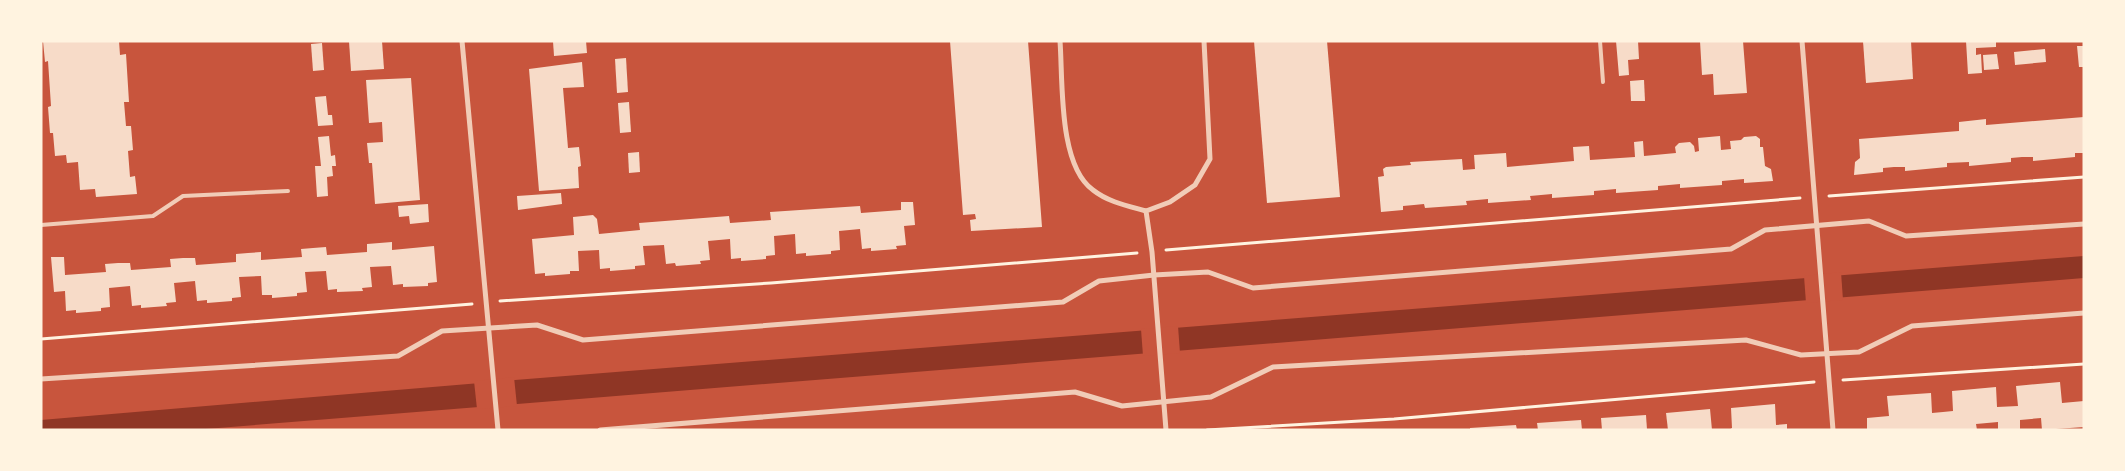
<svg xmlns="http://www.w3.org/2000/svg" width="2125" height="471" viewBox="0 0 2125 471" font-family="'IBM Plex Sans',sans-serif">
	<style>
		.water { fill: #8f3625 }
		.pier { fill: #c8553d }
		.building { fill: #f7dbc8 }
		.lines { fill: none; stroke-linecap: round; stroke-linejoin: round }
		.path { stroke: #fff3e0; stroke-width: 3 }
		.service { stroke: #f1ccb7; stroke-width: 4 }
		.minor { stroke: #f1ccb7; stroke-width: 5 }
	</style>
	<rect width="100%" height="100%" fill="#c8553d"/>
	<!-- water -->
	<polygon class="water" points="2084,256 2084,278 193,430 41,430 41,420 515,380"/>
	<!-- pier -->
	<g class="pier">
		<polygon points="1841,272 1843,300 1806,303 1804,276"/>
		<polygon points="1178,326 1180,353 1143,356 1141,329"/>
		<polygon points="514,377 517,406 477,409 474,381"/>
	</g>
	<!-- building -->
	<g class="building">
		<polygon points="43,41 119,41 120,55 126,54 129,102 124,102 126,126 131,126 133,150 128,151 130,177 135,176 137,194 96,197 95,189 80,190 78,162 67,163 66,155 55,156 53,133 50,133 48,107 51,106 48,61 45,62"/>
		<polygon points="349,41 382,41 384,69 351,71"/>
		<polygon points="553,41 586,41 587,53 554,56"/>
		<polygon points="950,41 1028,41 1042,227 971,231 970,220 976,219 975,214 963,215"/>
		<polygon points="1254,41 1327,41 1340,197 1267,203"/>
		<polygon points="1616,41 1638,41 1639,59 1628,60 1629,75 1619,76"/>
		<polygon points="1700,41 1743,41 1747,93 1714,95 1713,74 1702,75"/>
		<polygon points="1863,41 1911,41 1913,79 1866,83"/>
		<polygon points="1966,41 1996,41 1996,47 1976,48 1976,55 1981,54 1982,73 1968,74"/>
		<polygon points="322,43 324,70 313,71 311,44"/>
		<polygon points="2077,46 2084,46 2084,67 2079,67"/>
		<polygon points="2045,49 2046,62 2015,65 2014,52"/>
		<polygon points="1997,54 1999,69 1984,70 1983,55"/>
		<polygon points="626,58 628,92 617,93 615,59"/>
		<polygon points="582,62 584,87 563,88 568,148 579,147 581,166 578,167 579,188 539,191 529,69"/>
		<polygon points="411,78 420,200 375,204 372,163 369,163 367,143 383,142 382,122 369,123 366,80"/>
		<polygon points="1642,80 1644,80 1645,101 1631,101 1630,81"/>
		<polygon points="326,96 328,115 332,115 333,125 318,126 315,97"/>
		<polygon points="629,102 631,132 620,133 618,103"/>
		<polygon points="2084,117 2084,153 2075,153 2075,157 2033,161 2033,157 2022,157 2011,158 2011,162 1969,166 1969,162 1947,163 1947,167 1905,171 1905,167 1894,167 1883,168 1883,172 1854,175 1855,162 1860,158 1859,139 1959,131 1959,122 1986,119 1986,125"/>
		<polygon points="329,136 331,156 335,155 336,166 332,166 333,176 327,177 328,196 317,197 315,166 321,166 318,137"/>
		<polygon points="1720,136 1721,150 1731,149 1730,141 1741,140 1744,137 1756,136 1760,139 1760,147 1763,147 1765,166 1771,169 1773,181 1744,183 1744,179 1722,181 1722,185 1680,188 1680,184 1658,186 1658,190 1616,193 1616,189 1594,191 1594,195 1552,198 1552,194 1530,196 1531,200 1488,203 1488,199 1466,201 1467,205 1425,208 1424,204 1414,205 1403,206 1403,210 1381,212 1378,177 1384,176 1383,169 1386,167 1411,165 1410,162 1462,159 1463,170 1475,169 1474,155 1506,153 1507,167 1574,161 1573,147 1589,146 1590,160 1635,157 1634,142 1643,141 1644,156 1676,153 1675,147 1679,143 1690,142 1694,146 1695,152 1699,151 1698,138"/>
		<polygon points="639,152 640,172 629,173 628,153"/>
		<polygon points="561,193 562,204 518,210 517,196"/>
		<polygon points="901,202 913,202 915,225 904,226 906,245 896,246 897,249 871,251 871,248 862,249 860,229 839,231 840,250 831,251 831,254 806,256 806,253 796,254 795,234 774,236 775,255 766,256 766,259 741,261 741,258 731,259 730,239 708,241 710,260 700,261 701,264 676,266 675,263 666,264 664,245 643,246 645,265 635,266 635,269 610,271 610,268 600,269 599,250 578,251 579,271 570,271 570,274 545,276 545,273 535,274 532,239 574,235 573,217 593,215 597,219 599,234 640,230 639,223 652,222 729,216 730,223 771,220 770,212 860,206 861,213 901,210"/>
		<polygon points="428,204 429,222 410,224 409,216 399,217 398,206"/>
		<polygon points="392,242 392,250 434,246 437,282 428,283 428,286 403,287 403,284 393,285 391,266 370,267 372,287 362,288 363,291 337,292 337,289 328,290 326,271 305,272 307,292 297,293 297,296 272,298 272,295 262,295 261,276 239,277 241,297 232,298 232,301 207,303 207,300 197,301 195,281 174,283 176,302 166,303 167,306 141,308 141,305 132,306 130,286 109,288 110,307 101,308 101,311 76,313 76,310 66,311 65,291 54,292 51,257 64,257 65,275 106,272 105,264 118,263 130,263 131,270 171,267 170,259 183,258 195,258 196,265 236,262 236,254 248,253 261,252 261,260 302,257 301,249 313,248 326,247 327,255 367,252 367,244"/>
		<polygon points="2060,382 2062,403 2084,401 2084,427 2042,430 2041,418 2020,420 2020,430 1998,430 1998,422 1976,424 1977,430 1867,430 1867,418 1889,416 1887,396 1931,393 1932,413 1943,412 1953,411 1952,391 1996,387 1997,407 2018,406 2016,386"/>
		<polygon points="1775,404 1776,425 1787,424 1787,430 1729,430 1732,428 1731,408"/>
		<polygon points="1710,409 1712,430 1668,430 1666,413"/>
		<polygon points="1646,415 1647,430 1602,430 1601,418"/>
		<polygon points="1581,420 1582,430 1538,430 1537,423"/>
		<polygon points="1516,425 1517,430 1470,430 1470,428"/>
	</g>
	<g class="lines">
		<!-- path -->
		<g class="path">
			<polyline points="1829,196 2084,177"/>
			<polyline points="1166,250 1800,198"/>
			<polyline points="500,301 771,283 1137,253"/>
			<polyline points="41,339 472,304"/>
			<polyline points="1843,380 2084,364"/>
			<polyline points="1207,430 1394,419 1814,382"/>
		</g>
		<!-- service -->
		<g class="service">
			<polyline points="1600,41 1603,82"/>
			<polyline points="41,225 153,216 183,196 288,191"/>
		</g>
		<!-- minor -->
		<g class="minor">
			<polyline points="462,41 498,430"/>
			<path d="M1060,41C1063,81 1058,165 1093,190C1108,202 1128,206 1146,211"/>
			<polyline points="1802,41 1833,430"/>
			<polyline points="41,379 398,356 442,331 537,325 583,340 1063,302 1099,281 1154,275 1208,272 1253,288 1731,249 1765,230 1869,221 1906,236 2084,224"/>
			<polyline points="600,430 1075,392 1122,406 1211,397 1273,367 1746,340 1801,355 1859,352 1912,326 2084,313"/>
			<polyline points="1166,430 1152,252 1146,211 1170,202 1195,185 1210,159 1204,41"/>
		</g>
	</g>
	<!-- border -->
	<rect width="2125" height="471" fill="none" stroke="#fff3e0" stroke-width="85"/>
</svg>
